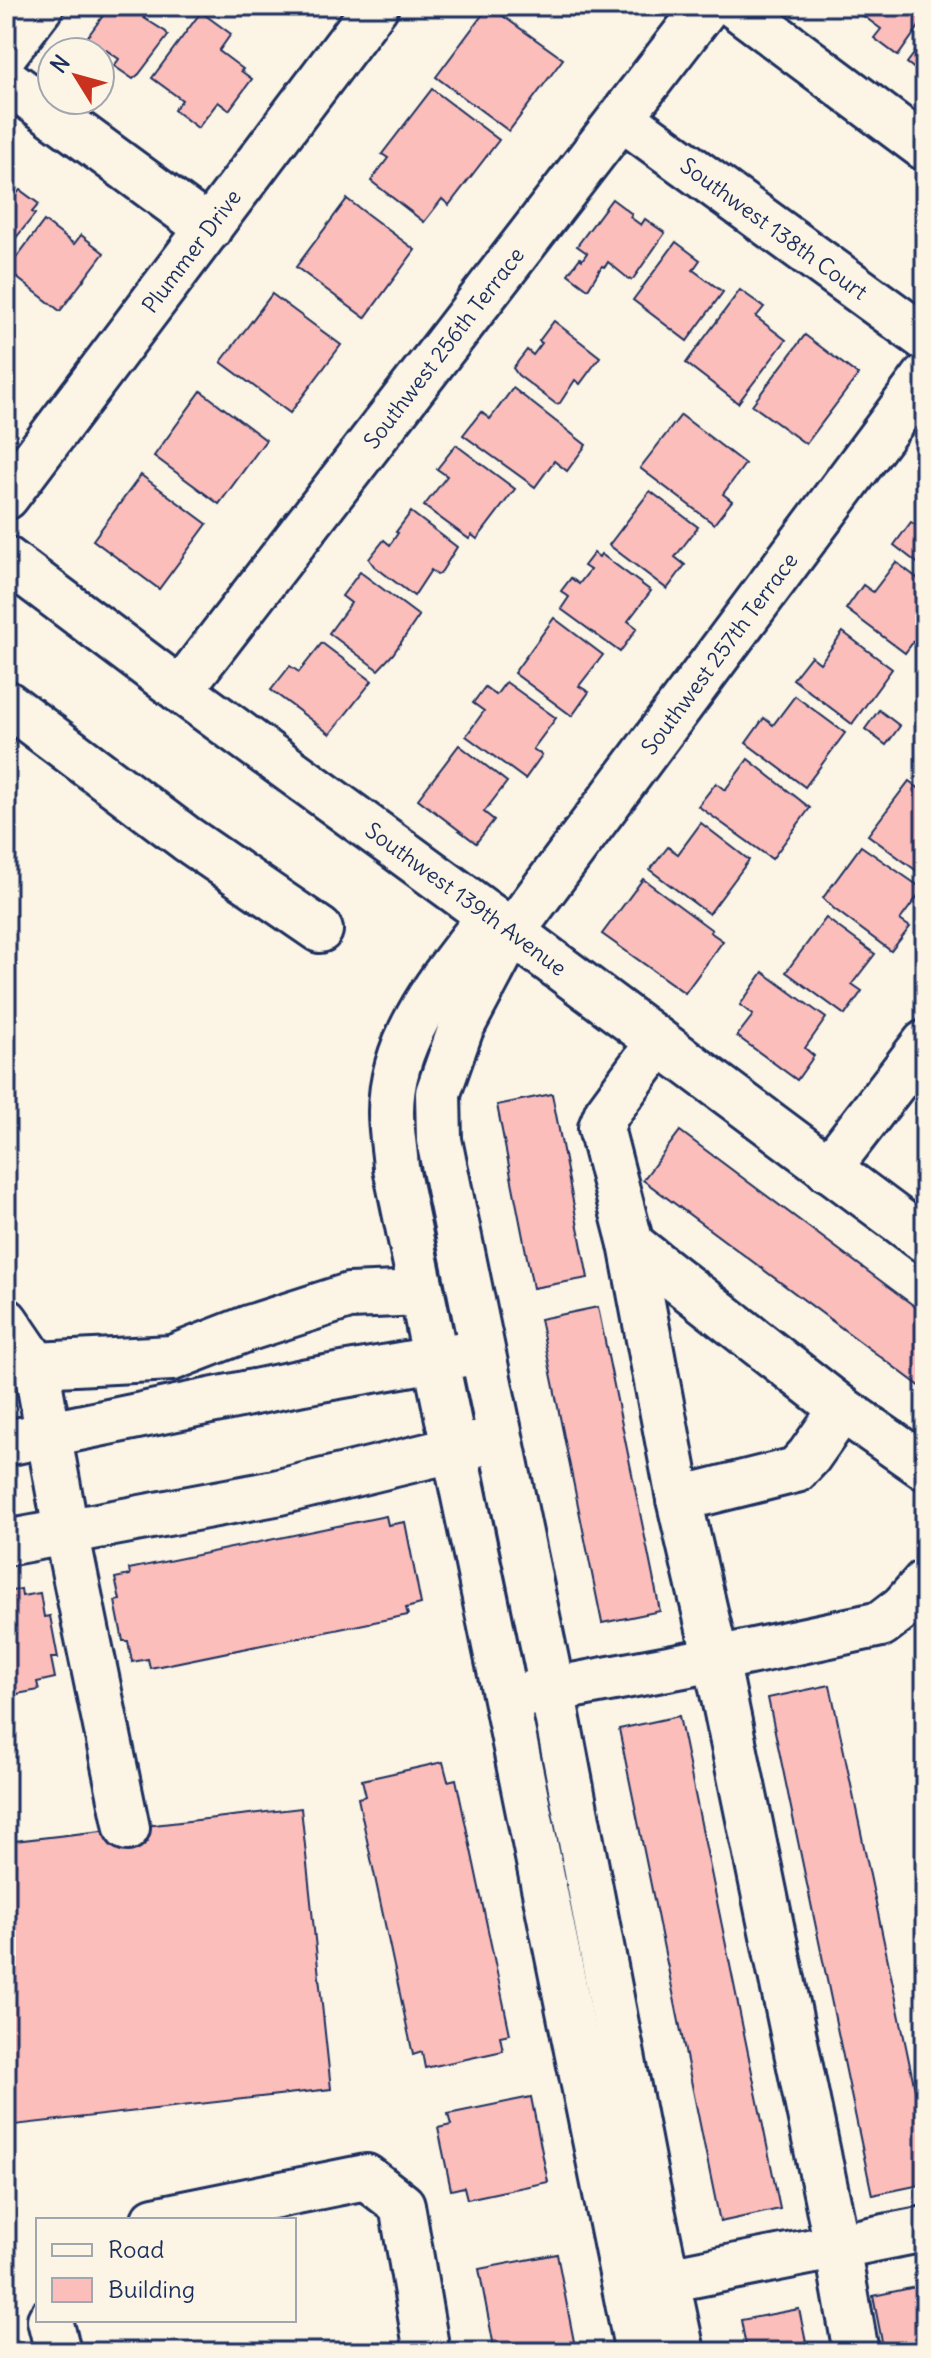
<svg xmlns="http://www.w3.org/2000/svg" width="931" height="2358" viewBox="0 0 931 2358" font-family="Delius,sans-serif">
	<style>
		.building { fill: #fbbebb; stroke: #1b2f5e; stroke-width: 2 }
		.lines { fill: none; stroke-linecap: round; stroke-linejoin: round }
		.minor-casing { stroke: #1b2f5e; stroke-width: 50 }
		.minor { stroke: #fcf5e5; stroke-width: 44 }
		.labels { text-anchor: middle; stroke-width: 6; stroke-linejoin: round; paint-order: stroke }
		.street-label { font-size: 22px; fill: #1b2f5e; stroke: #fcf5e5 }
	</style>
	<rect width="100%" height="100%" fill="#fcf5e5"/>
	<filter id="ink" filterUnits="userSpaceOnUse"><feTurbulence type="fractalNoise" baseFrequency=".0125" numOctaves="2"/><feDisplacementMap in="SourceGraphic" scale="16" xChannelSelector="R" yChannelSelector="G"/><feConvolveMatrix kernelMatrix="1 2 1 2 8 2 1 2 1" color-interpolation-filters="sRGB"/></filter>
	<g filter="url(#ink)">
		<!-- building -->
		<g class="building">
			<polygon points="110,6 142,6 147,13 144,18 166,32 168,36 139,74 133,79 114,66 119,59 106,50 104,53 86,39"/>
			<polygon points="489,6 563,59 509,131 436,77"/>
			<polygon points="850,6 925,6 925,18 898,56 874,38 881,29"/>
			<polygon points="201,12 231,34 219,51 243,69 241,71 252,79 229,110 218,102 198,128 174,110 182,100 152,78"/>
			<polygon points="925,39 925,77 907,63"/>
			<polygon points="432,89 499,140 449,205 442,199 424,222 371,181 388,158 382,154"/>
			<polygon points="6,188 16,195 20,190 39,204 32,212 35,214 7,249"/>
			<polygon points="347,199 415,250 365,318 296,267"/>
			<polygon points="612,199 632,214 630,217 641,225 645,219 665,233 633,279 630,280 608,262 605,267 602,266 588,289 568,274 580,258 582,260 587,253 577,246"/>
			<polygon points="44,221 74,244 81,235 104,253 60,311 7,270"/>
			<polygon points="676,242 700,260 693,270 723,292 687,341 633,300"/>
			<polygon points="740,290 764,307 756,317 786,340 738,403 686,363"/>
			<polygon points="272,294 341,345 290,413 221,362"/>
			<polygon points="554,321 600,357 580,384 575,380 560,403 556,404 518,375 513,368 527,350 533,355 542,343 539,341"/>
			<polygon points="805,335 858,375 806,444 752,405"/>
			<polygon points="513,388 586,445 567,471 554,461 535,487 463,435 481,412 490,419"/>
			<polygon points="201,391 266,440 219,504 154,456"/>
			<polygon points="681,415 745,464 723,494 732,501 714,524 640,468"/>
			<polygon points="456,445 515,489 477,539 472,535 469,539 424,506 447,476 437,469"/>
			<polygon points="141,475 207,524 159,589 93,540"/>
			<polygon points="650,491 698,527 675,557 685,565 667,589 609,545"/>
			<polygon points="411,512 457,547 440,574 437,575 431,570 414,596 374,566 369,559 384,540 390,545 398,533 396,532"/>
			<polygon points="911,522 921,528 925,523 925,569 894,545"/>
			<polygon points="594,553 599,557 601,554 651,591 628,621 637,628 620,652 561,609 569,597 561,591 571,578 579,584 590,570 584,566"/>
			<polygon points="896,562 925,584 925,626 905,653 846,609 863,585 873,592"/>
			<polygon points="360,572 419,616 393,654 378,670 329,633 351,603 342,596"/>
			<polygon points="554,618 603,655 579,686 589,692 572,716 514,673"/>
			<polygon points="843,632 892,669 852,724 793,679 811,656 820,663"/>
			<polygon points="322,643 372,681 330,734 271,690 290,666 299,672"/>
			<polygon points="506,682 556,718 533,749 542,755 525,779 466,736 484,711 473,703 485,687 496,695"/>
			<polygon points="795,696 845,733 805,787 746,743 764,718 773,725"/>
			<polygon points="879,710 900,726 886,745 865,729"/>
			<polygon points="459,745 507,782 484,812 494,820 476,843 418,799"/>
			<polygon points="748,759 810,808 772,859 698,806 716,783 725,790"/>
			<polygon points="909,781 925,793 925,877 868,835"/>
			<polygon points="701,823 749,860 709,914 650,870 668,847 678,854"/>
			<polygon points="861,846 923,889 900,920 910,927 891,951 833,908 823,898"/>
			<polygon points="643,879 712,930 710,932 723,941 685,993 602,934"/>
			<polygon points="826,918 875,954 852,984 862,991 845,1015 786,972"/>
			<polygon points="763,972 826,1018 805,1048 814,1056 797,1080 737,1036 753,1015 740,1005"/>
			<polygon points="552,1094 588,1278 533,1288 497,1105"/>
			<polygon points="680,1131 925,1314 925,1390 643,1180"/>
			<polygon points="598,1307 660,1611 602,1623 540,1319"/>
			<polygon points="386,1516 388,1525 405,1522 421,1604 406,1608 408,1615 150,1668 148,1659 132,1662 128,1641 123,1641 115,1601 120,1600 115,1578 130,1575 129,1569"/>
			<polygon points="21,1589 22,1596 40,1593 44,1617 50,1616 58,1658 51,1658 55,1678 37,1682 39,1690 6,1696 6,1592"/>
			<polygon points="830,1685 925,2137 925,2184 872,2195 768,1698"/>
			<polygon points="679,1716 780,2209 720,2222 619,1729"/>
			<polygon points="443,1762 448,1781 456,1779 510,2034 500,2036 503,2051 425,2068 422,2052 413,2055 358,1798 366,1796 362,1780"/>
			<polygon points="301,1808 331,2089 6,2126 6,1842"/>
			<polygon points="531,2097 548,2182 467,2199 464,2187 451,2190 438,2128 451,2125 448,2114"/>
			<polygon points="557,2254 576,2352 495,2352 479,2269"/>
			<polygon points="925,2285 925,2350 914,2352 884,2352 873,2296"/>
			<polygon points="799,2309 808,2352 747,2352 741,2320"/>
		</g>
		<g class="lines">
			<defs>
				<g id="minor">
					<polyline points="735,6 925,148"/>
					<polyline points="6,52 41,6"/>
					<polyline points="6,80 209,229"/>
					<path id="s1" d="M622,118L925,338"/>
					<path id="s2" d="M6,497L376,6"/>
					<path id="s3" d="M6,559L180,690L512,932L925,1240"/>
					<path id="s4" d="M180,690L707,6"/>
					<polyline points="6,703 187,839 320,930"/>
					<path d="M490,916C446,974 391,1035 391,1112C391,1131 395,1150 396,1168L506,1699L638,2352"/>
					<polyline points="659,1042 607,1113 601,1128 631,1244 679,1499 716,1659 837,2246 856,2352"/>
					<polyline points="828,1169 925,1043"/>
					<polyline points="631,1244 842,1409 925,1467"/>
					<polyline points="6,1321 36,1365 172,1358 249,1328 349,1296 422,1293"/>
					<polyline points="36,1365 66,1531 127,1828"/>
					<polyline points="6,1443 303,1382 464,1354"/>
					<polyline points="679,1499 796,1470 809,1456 842,1409"/>
					<polyline points="6,1543 275,1493 481,1443"/>
					<polyline points="524,1695 716,1659 881,1624 903,1607 925,1582"/>
					<polyline points="154,2220 366,2177 402,2205 427,2352"/>
					<polyline points="667,2280 925,2229"/>
					<polyline points="50,2320 58,2352"/>
					<path id="s5" d="M682,2352L646,2181L552,1689L439,1140L438,1093L461,1028L512,932L925,377"/>
				</g>
			</defs>
			<!-- minor casing -->
			<use href="#minor" class="minor-casing"/>
			<!-- minor -->
			<use href="#minor" class="minor"/>
		</g>
	</g>
	<g class="labels">
		<!-- street labels -->
		<g class="street-label">
			<text dy="8" stroke="none"><textPath href="#s1" startOffset="188">Southwest 138th Court</textPath></text>
			<text dy="8" stroke="none"><textPath href="#s2" startOffset="308">Plummer Drive</textPath></text>
			<text dy="8" stroke="none"><textPath href="#s4" startOffset="432">Southwest 256th Terrace</textPath></text>
			<text dy="8" stroke="none"><textPath href="#s5" startOffset="1808">Southwest 257th Terrace</textPath></text>
			<text dy="8" stroke="none"><textPath href="#s3" startOffset="572">Southwest 139th Avenue</textPath></text>
		</g>
	</g>
	<!-- margin -->
	<rect width="931" height="2358" fill="none" stroke="#fcf5e5" stroke-width="32"/>
	<rect x="16" y="16" width="899" height="2326" fill="none" stroke="#1b2f5e" stroke-width="3" filter="url(#ink)"/>
	<!-- legend -->
	<rect x="36" y="2218" width="260" height="104" fill="#fcf5e5" stroke="#a2a6af" stroke-width="2"/>
	<rect x="52" y="2244" width="40" height="12" fill="#fcf5e5" stroke="#a2a6af" stroke-width="2"/>
	<text x="108" y="2258" font-size="24" fill="#1b2f5e">Road</text>
	<rect x="52" y="2278" width="40" height="24" fill="#fbbebb" stroke="#a2a6af" stroke-width="2"/>
	<text x="108" y="2298" font-size="24" fill="#1b2f5e">Building</text>
	<!-- north arrow -->
	<g transform="translate(76 76) rotate(307)"><circle r="38" fill="#fcf5e5" stroke="#a2a6af" stroke-width="2"/>
	<path d="M0-6L14 30L0 20L-14 30Z" fill="#c8321e"/>
	<text y="-12" font-size="22" font-weight="bold" text-anchor="middle" fill="#1b2f5e">N</text>
	</g>
</svg>
